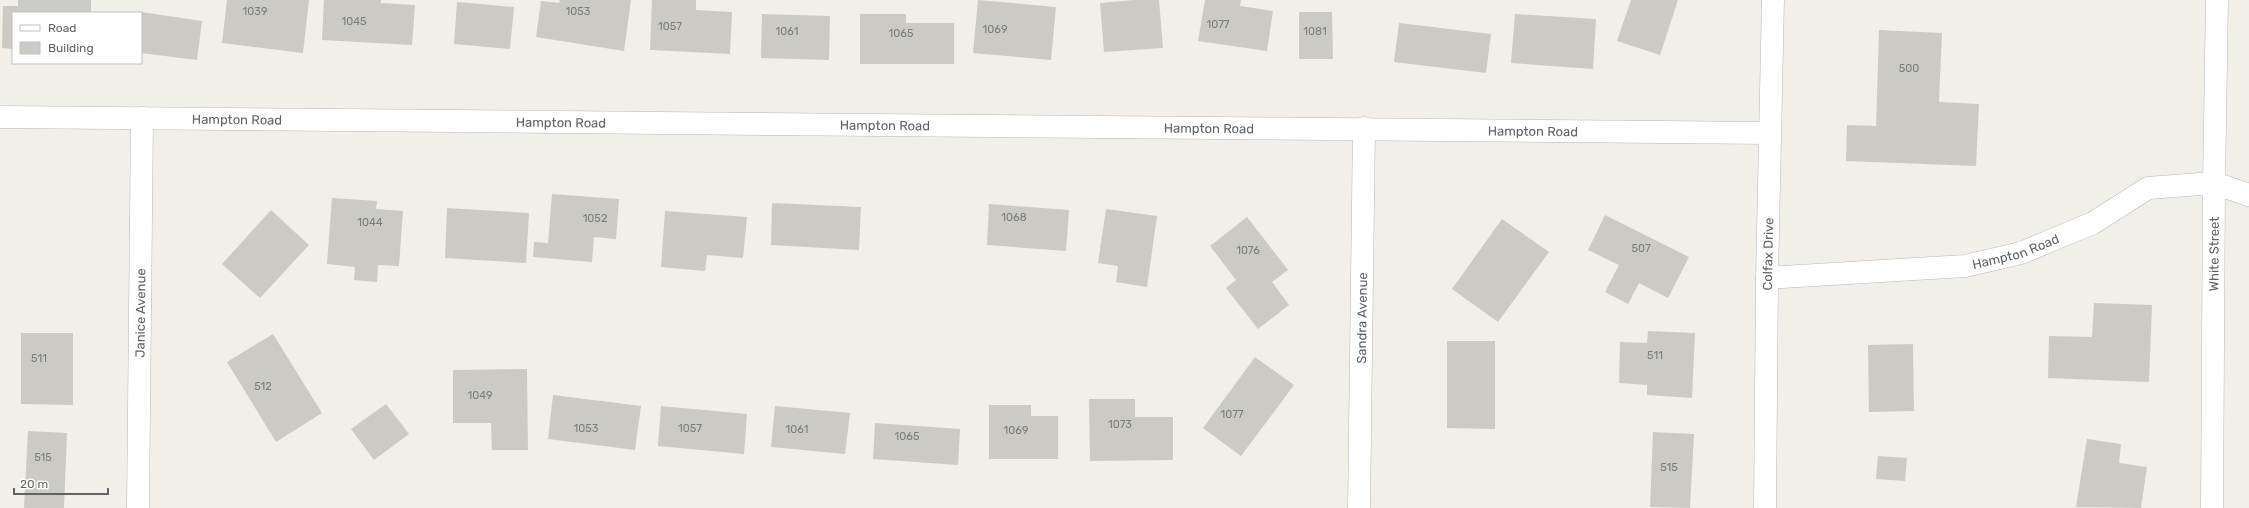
<svg xmlns="http://www.w3.org/2000/svg" width="2249" height="508" viewBox="0 0 2249 508" font-family="Rubik,sans-serif">
	<style>
		.building { fill: #cccac5 }
		.lines { fill: none; stroke-linecap: round; stroke-linejoin: round }
		.street-casing { stroke: #b5b8bc; stroke-width: 23 }
		.secondary-casing { stroke: #b6babf; stroke-width: 23 }
		.street { stroke: #fff; stroke-width: 22 }
		.secondary { stroke: #fff; stroke-width: 22 }
		.labels { text-anchor: middle; stroke-width: 3.5; stroke-linejoin: round; paint-order: stroke }
		.number-label { font-size: 11px; fill: #7a7d7f }
		.street-label { font-size: 13px; fill: #5f6368; stroke: #fff }
	</style>
	<rect width="100%" height="100%" fill="#f1efe8"/>
	<!-- building -->
	<g class="building">
		<polygon points="18,0 91,0 91,13 13,13 13,49 2,48 3,6 18,6"/>
		<polygon points="227,0 309,0 303,53 222,43"/>
		<polygon points="324,0 381,0 381,3 415,5 412,45 322,40"/>
		<polygon points="560,0 631,0 624,51 536,37 541,1 559,3"/>
		<polygon points="652,0 696,0 696,10 732,12 730,54 650,50"/>
		<polygon points="978,0 1056,7 1051,60 973,53"/>
		<polygon points="1134,0 1159,0 1163,48 1104,52 1100,3"/>
		<polygon points="1205,0 1241,0 1240,6 1273,11 1267,51 1198,41"/>
		<polygon points="1631,0 1678,0 1660,55 1617,41"/>
		<polygon points="457,2 514,7 510,49 454,44"/>
		<polygon points="141,12 202,21 197,60 141,53"/>
		<polygon points="1299,12 1332,12 1333,59 1299,59"/>
		<polygon points="762,14 830,16 829,60 761,58"/>
		<polygon points="860,14 906,14 906,23 954,23 954,64 860,64"/>
		<polygon points="1515,14 1596,19 1593,69 1511,63"/>
		<polygon points="1399,23 1491,34 1486,73 1394,62"/>
		<polygon points="1879,30 1942,33 1939,102 1979,104 1976,166 1846,161 1847,125 1876,126"/>
		<polygon points="552,194 619,199 616,239 594,237 592,262 533,257 534,242 548,243"/>
		<polygon points="332,198 377,201 376,209 403,211 399,266 378,265 377,282 354,280 355,267 327,264"/>
		<polygon points="772,203 861,207 859,250 771,245"/>
		<polygon points="989,204 1069,210 1066,251 987,245"/>
		<polygon points="447,208 529,213 526,263 445,258"/>
		<polygon points="1106,209 1157,216 1147,287 1116,282 1118,266 1098,263"/>
		<polygon points="271,210 309,245 260,298 222,264"/>
		<polygon points="665,211 747,217 743,258 707,255 705,271 661,267"/>
		<polygon points="1605,215 1689,257 1668,298 1639,283 1628,304 1605,292 1619,265 1588,250"/>
		<polygon points="1247,217 1288,270 1272,282 1289,305 1258,329 1226,288 1236,280 1210,246"/>
		<polygon points="1502,219 1549,252 1498,322 1452,289"/>
		<polygon points="2094,303 2152,305 2149,382 2048,378 2049,336 2092,337"/>
		<polygon points="1648,331 1695,333 1692,398 1647,395 1647,385 1619,383 1620,342 1647,343"/>
		<polygon points="21,333 73,333 73,405 21,404"/>
		<polygon points="273,334 322,413 276,442 227,362"/>
		<polygon points="1447,341 1495,341 1495,429 1447,428"/>
		<polygon points="1913,344 1914,411 1869,412 1868,345"/>
		<polygon points="1255,357 1294,385 1241,456 1203,428"/>
		<polygon points="527,369 528,450 492,450 491,423 453,423 453,370"/>
		<polygon points="553,395 641,406 635,450 548,439"/>
		<polygon points="1089,399 1135,399 1135,417 1173,417 1173,460 1090,461"/>
		<polygon points="386,404 409,434 374,460 351,429"/>
		<polygon points="989,405 1031,405 1031,416 1058,416 1058,459 989,459"/>
		<polygon points="661,406 747,414 744,454 658,446"/>
		<polygon points="775,406 850,413 845,454 771,447"/>
		<polygon points="875,423 960,429 958,465 873,459"/>
		<polygon points="28,431 67,433 64,508 24,508"/>
		<polygon points="1653,432 1694,434 1690,508 1650,507"/>
		<polygon points="2087,439 2121,444 2119,463 2147,467 2141,508 2076,507"/>
		<polygon points="1878,456 1907,458 1905,481 1876,479"/>
	</g>
	<g class="lines">
		<defs>
			<g id="street">
				<path id="s1" d="M0,117L1770,133"/>
				<path id="s2" d="M1767,278L1965,266L2021,253L2093,223L2148,188L2214,183L2249,195"/>
				<path id="s3" d="M138,508L142,118"/>
				<path id="s4" d="M1359,508L1364,128"/>
				<path id="s5" d="M1765,508L1767,278L1773,0"/>
			</g>
			<g id="secondary">
				<path id="s6" d="M2212,508L2214,183L2217,0"/>
			</g>
		</defs>
		<!-- street casing -->
		<use href="#street" class="street-casing"/>
		<!-- secondary casing -->
		<use href="#secondary" class="secondary-casing"/>
		<!-- street -->
		<use href="#street" class="street"/>
		<!-- secondary -->
		<use href="#secondary" class="secondary"/>
	</g>
	<g class="labels">
		<!-- number labels -->
		<g class="number-label">
			<text x="255" y="15">1039</text>
			<text x="578" y="15">1053</text>
			<text x="354" y="25">1045</text>
			<text x="1218" y="28">1077</text>
			<text x="670" y="30">1057</text>
			<text x="995" y="33">1069</text>
			<text x="787" y="35">1061</text>
			<text x="1315" y="35">1081</text>
			<text x="901" y="37">1065</text>
			<text x="1909" y="72">500</text>
			<text x="1014" y="221">1068</text>
			<text x="595" y="222">1052</text>
			<text x="370" y="226">1044</text>
			<text x="1641" y="252">507</text>
			<text x="1248" y="254">1076</text>
			<text x="1655" y="359">511</text>
			<text x="39" y="362">511</text>
			<text x="263" y="390">512</text>
			<text x="480" y="399">1049</text>
			<text x="1232" y="418">1077</text>
			<text x="1120" y="428">1073</text>
			<text x="586" y="432">1053</text>
			<text x="690" y="432">1057</text>
			<text x="797" y="433">1061</text>
			<text x="1016" y="434">1069</text>
			<text x="907" y="440">1065</text>
			<text x="43" y="461">515</text>
			<text x="1669" y="471">515</text>
		</g>
		<!-- street labels -->
		<g class="street-label">
			<text dy="5" stroke="none"><textPath href="#s1" startOffset="237">Hampton Road</textPath></text>
			<text dy="5" stroke="none"><textPath href="#s1" startOffset="561">Hampton Road</textPath></text>
			<text dy="5" stroke="none"><textPath href="#s1" startOffset="885">Hampton Road</textPath></text>
			<text dy="5" stroke="none"><textPath href="#s1" startOffset="1209">Hampton Road</textPath></text>
			<text dy="5" stroke="none"><textPath href="#s1" startOffset="1533">Hampton Road</textPath></text>
			<text dy="5" stroke="none"><textPath href="#s2" startOffset="251">Hampton Road</textPath></text>
			<text dy="5" stroke="none"><textPath href="#s5" startOffset="254">Colfax Drive</textPath></text>
			<text dy="5" stroke="none"><textPath href="#s6" startOffset="254">White Street</textPath></text>
			<text dy="5" stroke="none"><textPath href="#s3" startOffset="195">Janice Avenue</textPath></text>
			<text dy="5" stroke="none"><textPath href="#s4" startOffset="190">Sandra Avenue</textPath></text>
		</g>
	</g>
	<!-- legend -->
	<rect x="12" y="12" width="130" height="52" fill="#ffffff" stroke="#bfc1c3"/>
	<rect x="20" y="25" width="20" height="6" fill="#ffffff" stroke="#bfc1c3"/>
	<text x="48" y="32" font-size="12" fill="#5f6368">Road</text>
	<rect x="20" y="42" width="20" height="12" fill="#cccac5" stroke="#bfc1c3"/>
	<text x="48" y="52" font-size="12" fill="#5f6368">Building</text>
	<!-- scale -->
	<path d="M14 488v6h94v-6" fill="none" stroke="#5f6368" stroke-width="2"/>
	<text x="20" y="488" font-size="12" fill="#5f6368" stroke="#ffffff" stroke-width="3" paint-order="stroke">20 m</text>
</svg>
